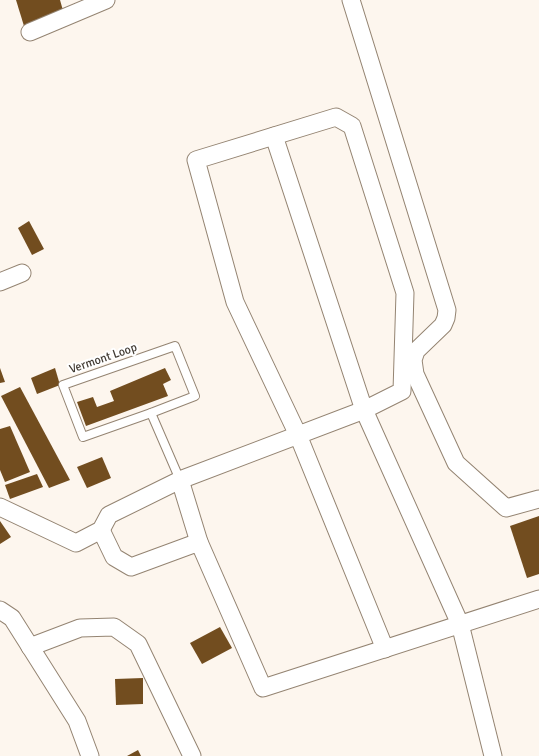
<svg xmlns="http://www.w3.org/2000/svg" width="539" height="756" viewBox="0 0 539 756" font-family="Signika,sans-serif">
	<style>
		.building { fill: #724d1f }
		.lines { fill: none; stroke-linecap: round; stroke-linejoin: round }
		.service-casing { stroke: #948472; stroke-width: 10 }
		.minor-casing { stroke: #948472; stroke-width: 19 }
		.service { stroke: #fff; stroke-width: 8 }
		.minor { stroke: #fff; stroke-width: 17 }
		.labels { text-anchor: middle; stroke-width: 4; stroke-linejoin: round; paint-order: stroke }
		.street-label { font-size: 12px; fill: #423b33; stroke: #fff }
	</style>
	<rect width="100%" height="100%" fill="#fdf6ee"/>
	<!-- building -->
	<g class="building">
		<polygon points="16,0 60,0 64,14 24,26"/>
		<polygon points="29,221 44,249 32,255 18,228"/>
		<polygon points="0,368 5,382 0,383"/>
		<polygon points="55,368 60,385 37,394 31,378"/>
		<polygon points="165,368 171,380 163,384 168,396 86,426 77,402 93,397 97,407 114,401 110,391"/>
		<polygon points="20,387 70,480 49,488 1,396"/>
		<polygon points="10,426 30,472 5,482 0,470 0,429"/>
		<polygon points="102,457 111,478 87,488 77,467"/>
		<polygon points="37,474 43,487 10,499 5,485"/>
		<polygon points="539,516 539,574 527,578 510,526"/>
		<polygon points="0,521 11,537 0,544"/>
		<polygon points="220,627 232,648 202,664 190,643"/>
		<polygon points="143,678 143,704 116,705 115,679"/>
		<polygon points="138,750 141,756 127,756"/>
	</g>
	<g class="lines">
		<defs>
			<g id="service">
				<polygon points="175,346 195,396 151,413 83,437 63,385"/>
				<polyline points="151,413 180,480"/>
			</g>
			<g id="minor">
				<polyline points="351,0 447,310 446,318 443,325 416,351 413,360 415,374 456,463 506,508 539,499"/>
				<polyline points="30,32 106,0"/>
				<polyline points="274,136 364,410 460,624 493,756"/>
				<polyline points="0,282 22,273"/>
				<polyline points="180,480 199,542"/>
				<polyline points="0,507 76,543 101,530 109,515 180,480 364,410 402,391 405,293 352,126 336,117 196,160 235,302 298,435 385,649"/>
				<polyline points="101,530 114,557 131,567 199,542 263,688 539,599"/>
				<polyline points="0,610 12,618 77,721 90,756"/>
				<polyline points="30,647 80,628 114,627 138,644 192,756"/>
			</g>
		</defs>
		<!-- service casing -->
		<use href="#service" class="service-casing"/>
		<!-- minor casing -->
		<use href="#minor" class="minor-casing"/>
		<!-- service -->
		<use href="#service" class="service"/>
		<!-- minor -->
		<use href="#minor" class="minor"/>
	</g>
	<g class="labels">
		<!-- street labels -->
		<g class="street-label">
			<text transform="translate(103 358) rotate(-19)" y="4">Vermont Loop</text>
		</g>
	</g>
</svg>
